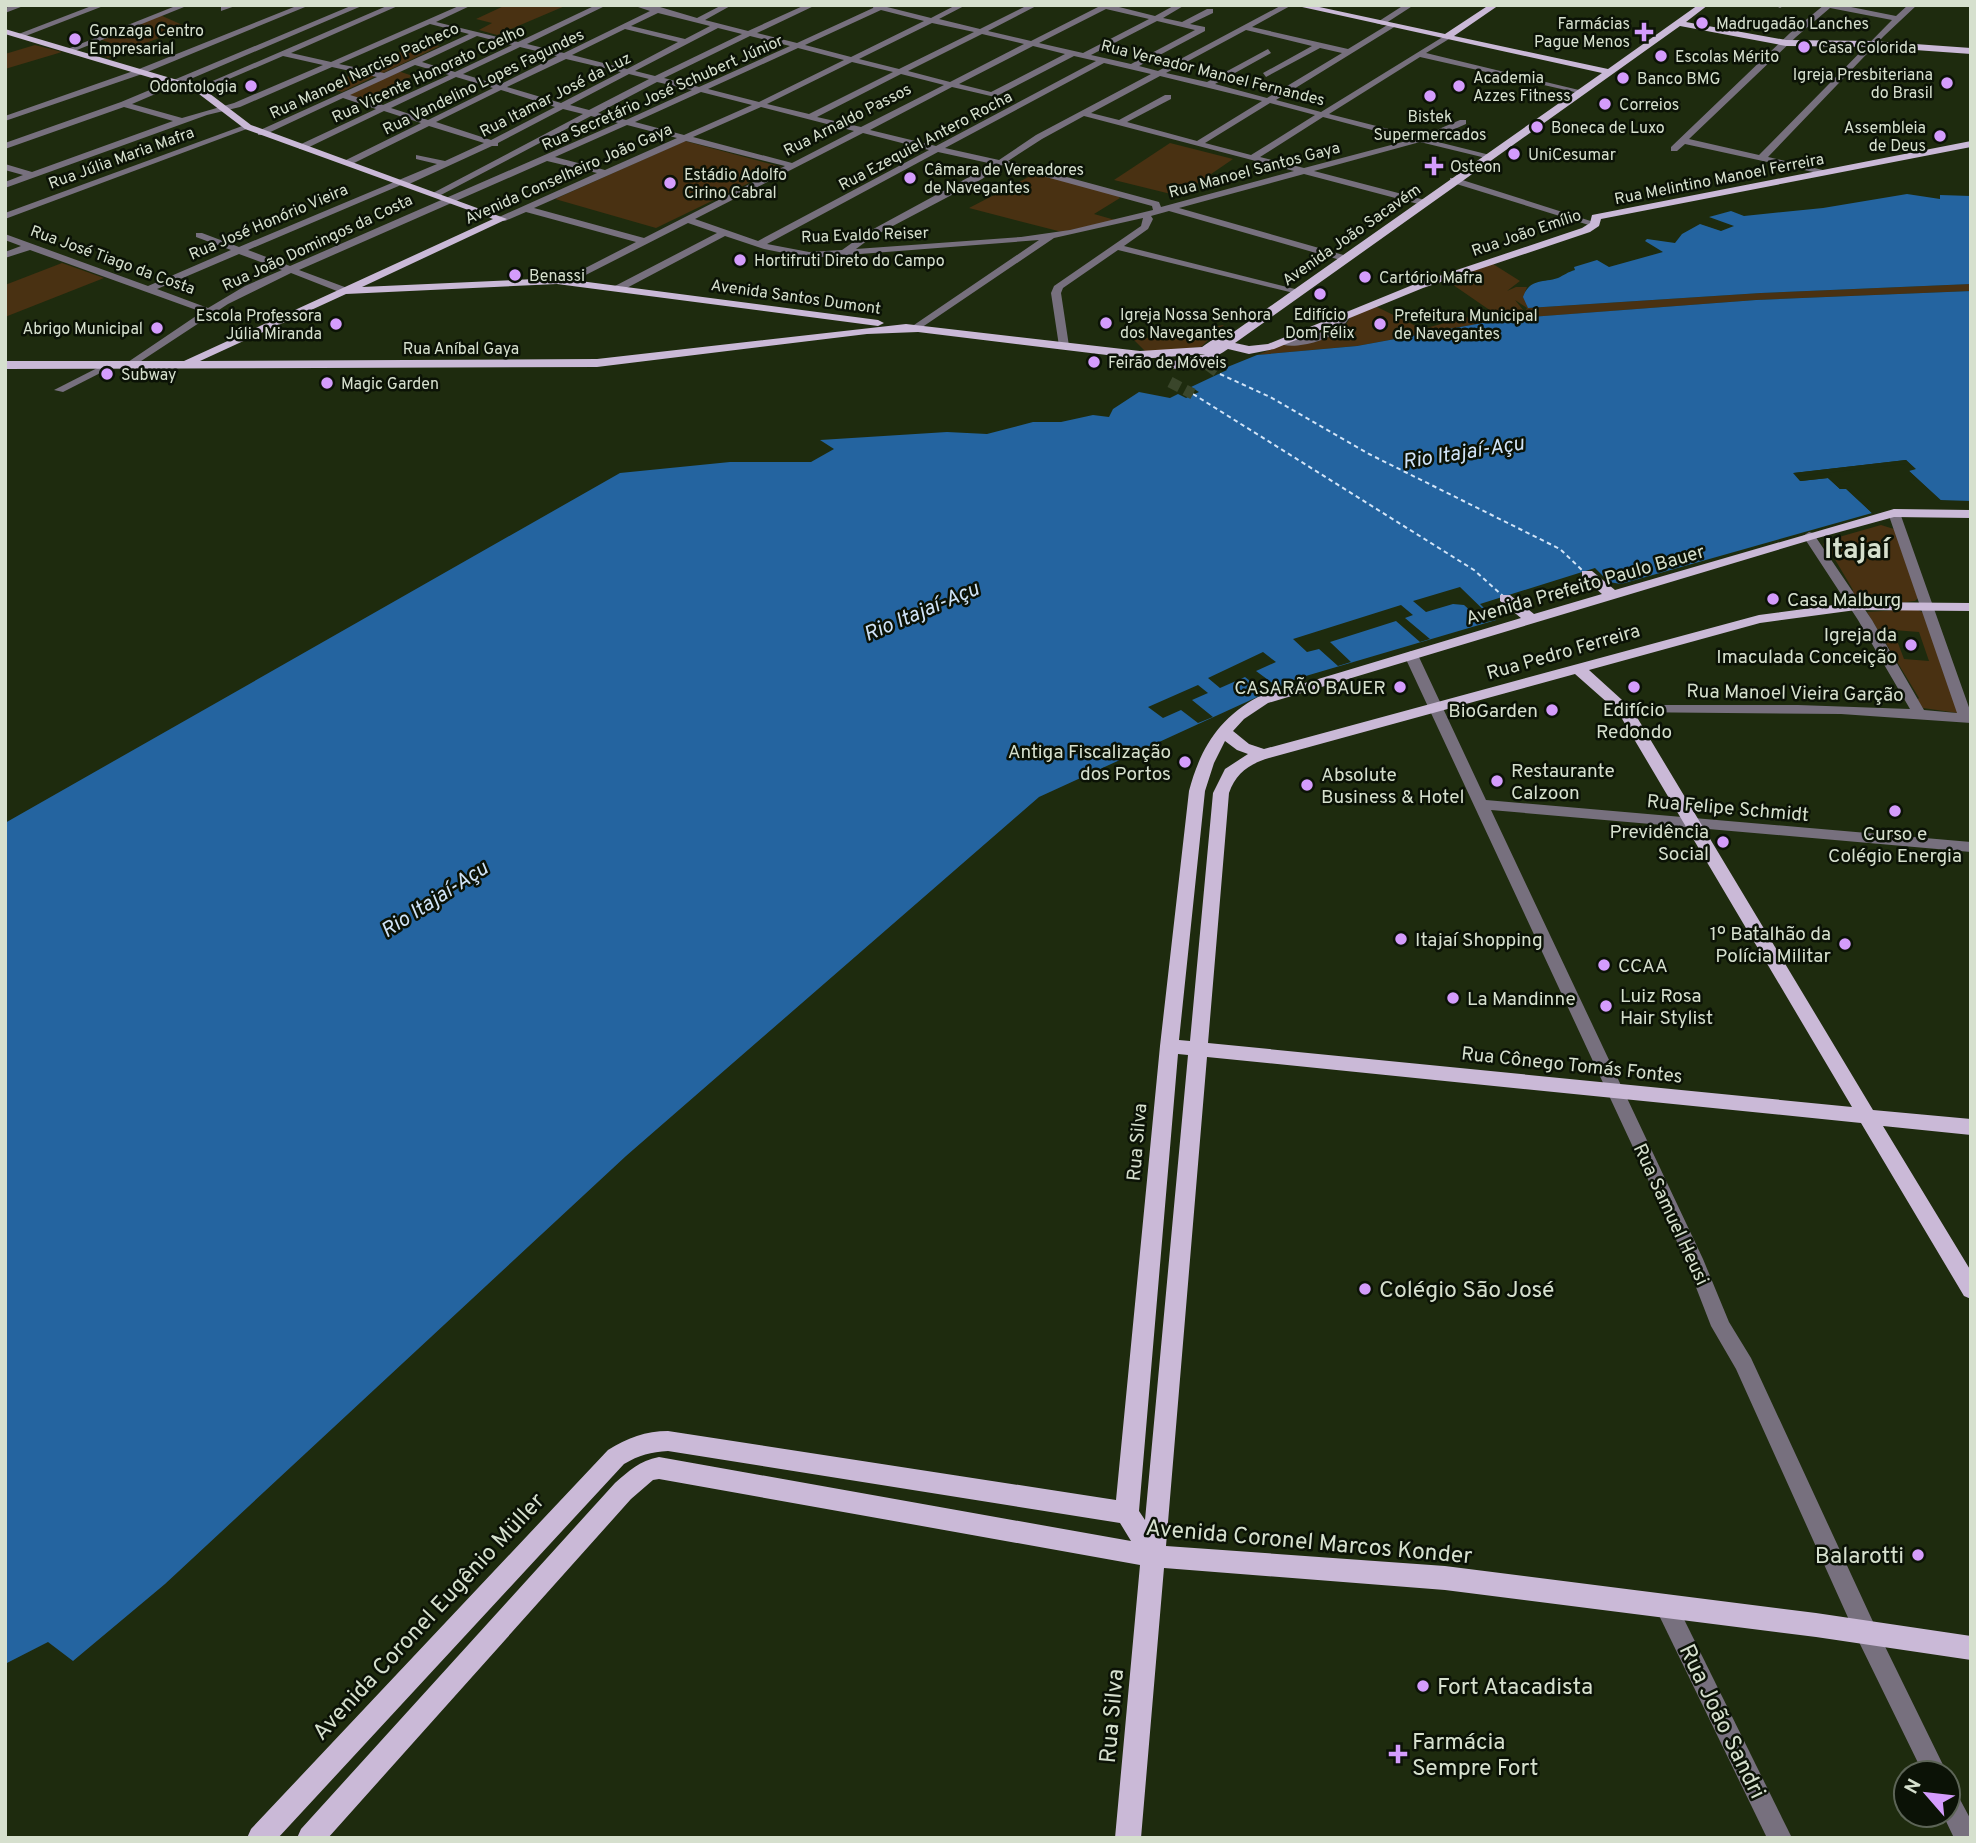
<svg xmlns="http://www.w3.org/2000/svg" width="1976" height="1843" viewBox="0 0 1976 1843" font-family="Overpass,sans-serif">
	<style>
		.green { fill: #493112; fill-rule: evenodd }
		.water { fill: #2464a0 }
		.pier { fill: #1e2b0e }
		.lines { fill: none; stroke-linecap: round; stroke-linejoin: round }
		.ferry { stroke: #d1e4f8; stroke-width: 2; stroke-dasharray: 4.5 3.5; stroke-linecap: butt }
		.major-tunnel { stroke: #3a462b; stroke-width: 11; stroke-dasharray: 11 6; stroke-linecap: butt }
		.minor { fill: #77707e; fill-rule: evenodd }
		.major { fill: #cab9d7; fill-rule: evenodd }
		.poi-dot { fill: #d49cfc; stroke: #0b1206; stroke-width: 2.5 }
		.labels { text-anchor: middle; stroke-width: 5; stroke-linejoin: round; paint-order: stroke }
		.far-poi-label { font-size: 16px; fill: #d6e0ce; stroke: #0b1206; text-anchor: start }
		.far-street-label { font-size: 16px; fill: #d6e0ce; stroke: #0b1206 }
		.street-label { font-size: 19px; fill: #d6e0ce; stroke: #0b1206 }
		.poi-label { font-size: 19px; fill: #d6e0ce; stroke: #0b1206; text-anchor: start }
		.water-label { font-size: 21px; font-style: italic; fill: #d1e4f8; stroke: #0b1206 }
		.near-poi-label { font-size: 23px; fill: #d6e0ce; stroke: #0b1206; text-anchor: start }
		.near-street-label { font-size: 23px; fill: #d6e0ce; stroke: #0b1206 }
		.far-town-label { font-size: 28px; font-weight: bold; fill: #d6e0ce; stroke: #0b1206 }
	</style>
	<rect width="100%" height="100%" fill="#1e2b0e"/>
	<!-- green -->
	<g class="green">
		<polygon points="506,5 563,5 565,6 497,35 479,30 492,23 476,19"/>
		<polygon points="160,15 187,27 108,58 103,55 115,50 110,47 113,44 99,39"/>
		<polygon points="422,42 440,46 381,74 361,70"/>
		<polygon points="35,45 62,52 5,69 5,54"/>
		<polygon points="398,71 413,76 361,100 344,95"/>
		<polygon points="358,72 376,76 342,92 324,87"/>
		<polygon points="685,141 782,167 656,228 555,199"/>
		<polygon points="1170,143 1233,159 1179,196 1114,180"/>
		<polygon points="1036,173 1117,195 1120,198 1094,214 1115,220 1062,232 969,208"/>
		<polygon points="62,263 104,278 5,317 5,285"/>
		<polygon points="1493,264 1520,281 1507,291 1516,287 1527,287 1525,292 1528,308 1761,293 1971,284 1971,291 1756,300 1532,317 1525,312 1527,308 1515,300 1524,311 1497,314 1504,319 1357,346 1257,355 1284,344 1315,342 1343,330 1351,316 1375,306 1422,329 1491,311 1446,280"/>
		<polygon points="1224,325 1201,347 1146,352 1134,340"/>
		<path d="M1881,525L1894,529L1918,598L1915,601C1897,603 1862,608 1851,592L1853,590L1830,551L1823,545L1825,541Z"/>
		<path d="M1916,609L1924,613L1942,660L1940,663L1958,713L1923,708L1917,700L1919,698L1867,612ZM1893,630L1919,632L1929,661L1904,659Z"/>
	</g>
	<!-- water -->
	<g class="water">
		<path d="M1907,194L1940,199V195L1971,196V284L1761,293L1528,308L1523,297C1530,278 1543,283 1558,278C1564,275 1568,272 1575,270L1574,267L1597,260L1609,267L1663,252L1645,241L1647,239L1675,243L1682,234L1700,224L1721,231L1734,226L1709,217L1731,211L1744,216L1823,208Z"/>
		<polygon points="1971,291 1971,501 1940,500 1908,470 1915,469 1906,460 1794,473 1801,481 1828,478 1840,489 1846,488 1872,513 1621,584 1609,582 1595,568 1480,604 1496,620 1299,678 1039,797 626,1156 165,1584 73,1661 48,1642 5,1664 5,823 620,473 730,462 811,462 834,449 820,440 947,432 987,434 1033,422 1061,422 1093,415 1109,417 1113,409 1139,392 1170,398 1178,394 1186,398 1199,392 1191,387 1227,370 1225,368 1257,355 1357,346 1504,319 1756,300"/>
	</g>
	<!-- pier -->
	<g class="pier">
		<polygon points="1906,460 1916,469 1909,471 1944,503 1938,502 1905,473 1905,469 1908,467 1905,464 1800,476 1830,474 1841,485 1849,486 1874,511 1872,513 1846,489 1840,489 1828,478 1800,481 1793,473"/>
		<polygon points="1460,587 1494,620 1484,623 1464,605 1453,604 1426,612 1413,601"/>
		<polygon points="1401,605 1413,615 1405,618 1430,639 1420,642 1396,621 1330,642 1351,662 1338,666 1319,649 1307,652 1293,639"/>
		<polygon points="1263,652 1276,662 1256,671 1278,687 1265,693 1245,677 1220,688 1208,678"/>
		<polygon points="1198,685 1208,693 1192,700 1213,717 1198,723 1181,710 1163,718 1148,707"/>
	</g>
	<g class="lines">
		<!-- ferry -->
		<g class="ferry">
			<polyline points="1220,374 1270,397 1369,454 1560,549 1583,571"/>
			<polyline points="1193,394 1474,570 1503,596"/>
		</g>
		<!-- major-tunnel -->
		<g class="major-tunnel">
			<polyline points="1208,365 1220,374"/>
			<polyline points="1170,382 1193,394"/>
		</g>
		<!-- minor -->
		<g class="minor">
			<polygon points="14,5 26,5 5,13 5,8"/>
			<polygon points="94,5 106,5 23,37 16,35"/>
			<polygon points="178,5 189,5 72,52 65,50"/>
			<polygon points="227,5 238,5 221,11 221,7"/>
			<polygon points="299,5 310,5 145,73 5,121 5,116 139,69"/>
			<path d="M353,5H364L132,104L182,118L234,103L323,65L283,56L201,91L194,89L389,5H400L291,53L331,62L461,5H472L436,22L518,42L596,5H607L527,44L564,53L650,11L632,5L660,7L697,18L722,5H732L705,20L748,31L805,5H816L757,33L797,43L873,8L874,5H890L887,7L931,18L956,5H966L939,19L980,29L1028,5H1038L988,31L1031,41L1098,7L1096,5H1111L1155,16L1175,5H1185L1163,18L1182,22L1207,9H1213V13L1190,24L1205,27V31L1139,66L1158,71L1282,5H1292L1252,27L1348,49L1389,24L1396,26L1276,100L1321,112L1446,35L1449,39L1426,53L1583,91L1579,93L1420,57L1329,114L1420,137L1460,120H1466V124L1430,140L1490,155V159L1420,142L1314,171L1425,200V204L1422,205L1304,174L1179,208L1347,256L1349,258L1344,261L1169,211L1151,216L1153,219L1148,229L1124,246L1303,291L1298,294L1118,250L1063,288L1061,293L1069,346L1064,349L1059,346L1051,293L1054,286L1141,226L1143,218L1054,238L915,332L910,329L911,327L1039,240L809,258L764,249L725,236L621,291H613V287L717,233L688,223L566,285L562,284V280L636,242L526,212L505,221H499V217L597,173L547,161L299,270L350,289V293H342L291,273L228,304L132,367L128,366V362L202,312L30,250L5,258V252L21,246L5,240V234L148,286L231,250L196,237V233H202L239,247L437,164L416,159V155L445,161L484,143L429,126L350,165H344V161L421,123L384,111L305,149H299V145L376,109L343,98L264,135H258V131L377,77L332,67L240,107L207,115L5,188V182L23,175L5,170V164L32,172L173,121L124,107L5,149V143L121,102ZM1106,9L1149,19L1083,53L1039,43ZM881,10L924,21L851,57L805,45ZM658,13L710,26L685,39L631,26ZM1157,21L1195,30L1131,64L1091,55ZM932,23L974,32L899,69L859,59ZM430,24L469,34L384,73L339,64ZM718,28L742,34L655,76L635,71ZM625,29L678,42L627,69L572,55ZM1246,30L1312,46L1263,73L1266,77L1320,48L1342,53L1267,98L1215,84L1271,53L1268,49L1207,82L1166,73ZM982,34L1024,44L950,82L908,71ZM477,36L512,45L455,72L422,62ZM750,36L790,46L699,87L664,78ZM1033,46L1065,54L991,92L959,84ZM520,47L557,56L499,85L463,74ZM798,48L844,60L759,102L708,89ZM1074,56L1096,61L936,146L870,130L952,87L995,97ZM566,59L621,72L561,103L507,87ZM852,62L893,72L809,114L767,104ZM1104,63L1151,74L1036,135L999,160L945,148ZM415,65L449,75L383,105L350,95ZM629,74L649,79L589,110L570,105ZM901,74L944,85L861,127L817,117ZM1160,76L1262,101L1197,141L1127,122L1171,99V95H1165L1119,120L1091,113ZM456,77L493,88L428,120L391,108ZM657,82L692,90L626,120L598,113ZM501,90L555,107L491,140L436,122ZM701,92L752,105L684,135L635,122ZM1270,103L1315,115L1251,155L1205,143ZM761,107L854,131L792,163L693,137ZM563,109L583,114L431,194L439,196L591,116L618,123L290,266L248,250L401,185H407L492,146H498V143ZM1084,116L1294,171L1161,207L1159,202L1008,161L1042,139ZM1323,117L1410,140L1304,168L1260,157ZM627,125L677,138L605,170L555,157ZM863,133L929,150L758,241L695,219ZM686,141L785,166L644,238L534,208ZM938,152L993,164L866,233L842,250L809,252L767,244ZM1002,165L1152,206L1153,210L1070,230L1021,237L856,249L872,237L982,179ZM239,254L282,270L245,286L208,308L157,289Z"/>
			<polygon points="1404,5 1414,5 1383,25 1376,23"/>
			<polygon points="1785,5 1780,8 1776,6 1777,5"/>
			<path d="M1824,5H1841L1896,16L1908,5H1917L1884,36L1768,157L1827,171V175L1685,144L1677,151H1671V147L1790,33ZM1830,8L1892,20L1759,155L1689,139L1796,37Z"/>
			<polygon points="245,125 252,127 5,219 5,213"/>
			<polygon points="1450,178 1456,178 1600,224 1592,226 1450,182"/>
			<path d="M1343,312L1352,314C1348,320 1343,327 1337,332C1324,342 1289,351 1276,342L1323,332Z"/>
			<polygon points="109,362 118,364 63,392 54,390"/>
			<polygon points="1894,509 1900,513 1971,713 1971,723 1841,714 1619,712 1617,709 1619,706 1624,705 1798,705 1910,709 1858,620 1803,536 1809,532 1813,533 1872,620 1924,710 1957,713 1888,513"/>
			<polygon points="1411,651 1418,655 1486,800 1971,842 1971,852 1491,810 1703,1259 1729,1322 1751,1358 1875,1626 1947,1773 1923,1773 1859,1642 1736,1369 1711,1326 1685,1259 1404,655"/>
			<polygon points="1665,1594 1673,1597 1792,1838 1767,1838 1654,1605 1657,1597"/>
			<polygon points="1948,1788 1956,1792 1971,1820 1971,1838 1954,1838 1943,1815 1948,1815"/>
		</g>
		<!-- major -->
		<g class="major">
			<path d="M1293,5H1310L1445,34L1489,5H1499L1454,36L1608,69L1698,5H1708L1686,22L1786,40L1873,41L1971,48V54L1873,47L1786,46L1680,26L1235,343L1249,346L1268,344L1415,284L1582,228L1590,223L1592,215L1971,141V147L1601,219L1599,226L1590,232L1423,288L1274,349L1249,354L1228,349C1212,360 1180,377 1161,364L1205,354L1140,359L918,332L867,334L597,367L5,369V361H184L493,219L245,129L195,91L5,34V29L201,87L251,125L507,219L362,287L557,278L878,320L884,323L878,326L557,284L346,294L200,361L597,359L906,324L1140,351L1202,347L1215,338L1235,331L1602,73Z"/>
			<path d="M1894,509L1971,510V518L1894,517L1814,539L1268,703L1244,719L1233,731L1249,744L1264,749L1759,615L1856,602L1971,603V611L1856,610L1760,623L1589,670L1632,709L1873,1110L1971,1119V1135L1883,1126L1971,1271V1299L1964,1296L1861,1123L1207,1057L1166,1546L1445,1566L1816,1613L1971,1636V1660L1816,1637L1445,1590L1164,1568L1141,1838H1115L1140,1565L659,1479L653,1480L631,1499L328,1838H297L301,1829L615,1483C629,1471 639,1461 659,1457L1131,1541L1120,1523L668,1451C651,1452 639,1455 624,1464L278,1838H247L251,1829L608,1450C627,1438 646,1431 668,1431L1116,1500L1160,1046L1189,791C1200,749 1219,718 1258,697L1521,618L1500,601V595H1510L1534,614L1602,594L1582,577V571H1592L1615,590ZM1575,674L1618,712L1852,1107L1208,1043L1229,793C1236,773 1249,764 1269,758ZM1225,741L1237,750L1248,754L1225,769L1213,793L1190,1041L1179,1040L1205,791L1214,763ZM1178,1054L1188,1055L1145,1520L1139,1511Z"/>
		</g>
	</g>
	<!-- markers -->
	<g class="poi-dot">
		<circle cx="1702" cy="23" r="7"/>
		<path d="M1640.5 21.5h7v7h7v7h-7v7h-7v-7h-7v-7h7z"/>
		<circle cx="75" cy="39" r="7"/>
		<circle cx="1804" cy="47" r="7"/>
		<circle cx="1661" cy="56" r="7"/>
		<circle cx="1623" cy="78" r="7"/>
		<circle cx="1947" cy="83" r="7"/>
		<circle cx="251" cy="86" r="7"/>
		<circle cx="1459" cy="86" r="7"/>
		<circle cx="1430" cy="96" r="7"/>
		<circle cx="1605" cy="104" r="7"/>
		<circle cx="1537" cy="127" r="7"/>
		<circle cx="1940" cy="136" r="7"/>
		<circle cx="1514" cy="154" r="7"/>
		<path d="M1430.5 155.5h7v7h7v7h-7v7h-7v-7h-7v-7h7z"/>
		<circle cx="910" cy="178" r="7"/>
		<circle cx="670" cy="183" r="7"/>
		<circle cx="740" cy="260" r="7"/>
		<circle cx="515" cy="275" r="7"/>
		<circle cx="1365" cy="277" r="7"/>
		<circle cx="1320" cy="294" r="7"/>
		<circle cx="1106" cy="323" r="7"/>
		<circle cx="336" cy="324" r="7"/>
		<circle cx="1380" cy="324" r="7"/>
		<circle cx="157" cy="328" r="7"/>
		<circle cx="1094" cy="362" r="7"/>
		<circle cx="107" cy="374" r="7"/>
		<circle cx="327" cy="383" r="7"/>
		<circle cx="1773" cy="599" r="7"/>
		<circle cx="1911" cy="645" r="7"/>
		<circle cx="1400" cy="687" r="7"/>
		<circle cx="1634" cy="687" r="7"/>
		<circle cx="1552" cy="710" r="7"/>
		<circle cx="1185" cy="762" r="7"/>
		<circle cx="1497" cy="781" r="7"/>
		<circle cx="1307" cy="785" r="7"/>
		<circle cx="1895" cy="811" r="7"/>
		<circle cx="1723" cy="842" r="7"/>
		<circle cx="1401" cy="939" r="7"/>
		<circle cx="1845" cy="944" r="7"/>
		<circle cx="1604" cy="965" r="7"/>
		<circle cx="1453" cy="998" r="7"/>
		<circle cx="1606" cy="1006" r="7"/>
		<circle cx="1365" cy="1289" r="7"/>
		<circle cx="1918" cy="1555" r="7"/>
		<circle cx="1423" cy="1686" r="7"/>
		<path d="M1394.5 1743.5h7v7h7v7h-7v7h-7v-7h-7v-7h7z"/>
	</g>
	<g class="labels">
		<!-- far-poi labels -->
		<g class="far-poi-label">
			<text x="1630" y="29" text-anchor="end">Farmácias<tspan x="1630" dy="18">Pague Menos</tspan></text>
			<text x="1716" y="29">Madrugadão Lanches</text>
			<text x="89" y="36">Gonzaga Centro<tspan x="89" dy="18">Empresarial</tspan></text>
			<text x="1818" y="53">Casa Colorida</text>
			<text x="1675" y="62">Escolas Mérito</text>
			<text x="1933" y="80" text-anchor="end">Igreja Presbiteriana<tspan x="1933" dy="18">do Brasil</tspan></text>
			<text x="1473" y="83">Academia<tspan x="1473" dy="18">Azzes Fitness</tspan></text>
			<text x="1637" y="84">Banco BMG</text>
			<text x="237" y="92" text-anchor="end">Odontologia</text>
			<text x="1619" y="110">Correios</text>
			<text x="1430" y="122" text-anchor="middle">Bistek<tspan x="1430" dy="18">Supermercados</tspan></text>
			<text x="1551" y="133">Boneca de Luxo</text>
			<text x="1926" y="133" text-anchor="end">Assembleia<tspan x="1926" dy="18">de Deus</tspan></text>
			<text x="1528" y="160">UniCesumar</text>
			<text x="1450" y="172">Osteon</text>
			<text x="924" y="175">Câmara de Vereadores<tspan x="924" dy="18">de Navegantes</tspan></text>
			<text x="684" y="180">Estádio Adolfo<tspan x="684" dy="18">Cirino Cabral</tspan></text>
			<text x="754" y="266">Hortifruti Direto do Campo</text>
			<text x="529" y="281">Benassi</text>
			<text x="1379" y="283">Cartório Mafra</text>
			<text x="1120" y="320">Igreja Nossa Senhora<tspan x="1120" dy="18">dos Navegantes</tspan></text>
			<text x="1320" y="320" text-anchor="middle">Edifício<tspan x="1320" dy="18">Dom Félix</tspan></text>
			<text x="322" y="321" text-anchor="end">Escola Professora<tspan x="322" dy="18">Júlia Miranda</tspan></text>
			<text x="1394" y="321">Prefeitura Municipal<tspan x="1394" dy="18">de Navegantes</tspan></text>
			<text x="143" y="334" text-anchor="end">Abrigo Municipal</text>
			<text x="1108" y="368">Feirão de Móveis</text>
			<text x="121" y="380">Subway</text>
			<text x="341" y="389">Magic Garden</text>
		</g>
		<!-- far-street labels -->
		<g class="far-street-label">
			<text transform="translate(364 70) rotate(-25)" y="6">Rua Manoel Narciso Pacheco</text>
			<text transform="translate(1213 72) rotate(14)" y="6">Rua Vereador Manoel Fernandes</text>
			<text transform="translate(428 73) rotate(-25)" y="6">Rua Vicente Honorato Coelho</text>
			<text transform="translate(483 81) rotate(-26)" y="6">Rua Vandelino Lopes Fagundes</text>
			<text transform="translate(662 92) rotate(-24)" y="6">Rua Secretário José Schubert Júnior</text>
			<text transform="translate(555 94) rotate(-27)" y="6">Rua Itamar José da Luz</text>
			<text transform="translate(847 119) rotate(-27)" y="6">Rua Arnaldo Passos</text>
			<text transform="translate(925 140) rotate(-28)" y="6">Rua Ezequiel Antero Rocha</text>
			<text transform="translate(121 157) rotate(-20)" y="6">Rua Júlia Maria Mafra</text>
			<text transform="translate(1254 169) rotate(-15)" y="6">Rua Manoel Santos Gaya</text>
			<text transform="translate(568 173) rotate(-24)" y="6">Avenida Conselheiro João Gaya</text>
			<text transform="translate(1719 178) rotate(-11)" y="6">Rua Melintino Manoel Ferreira</text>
			<text transform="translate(268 221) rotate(-23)" y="6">Rua José Honório Vieira</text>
			<text transform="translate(1526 232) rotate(-19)" y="6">Rua João Emílio</text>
			<text transform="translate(865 234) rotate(-2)" y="6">Rua Evaldo Reiser</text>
			<text transform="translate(1351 234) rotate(-35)" y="6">Avenida João Sacavém</text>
			<text transform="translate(317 242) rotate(-25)" y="6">Rua João Domingos da Costa</text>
			<text transform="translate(113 259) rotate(20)" y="6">Rua José Tiago da Costa</text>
			<text transform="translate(796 296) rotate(8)" y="6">Avenida Santos Dumont</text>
			<text x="461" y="354">Rua Aníbal Gaya</text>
		</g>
		<!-- street labels -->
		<g class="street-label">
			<text transform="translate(1585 584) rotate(-16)" y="7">Avenida Prefeito Paulo Bauer</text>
			<text transform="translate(1563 651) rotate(-16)" y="7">Rua Pedro Ferreira</text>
			<text transform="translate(1795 692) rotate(1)" y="7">Rua Manoel Vieira Garção</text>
			<text transform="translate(1728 807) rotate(5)" y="7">Rua Felipe Schmidt</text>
			<text transform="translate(1572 1064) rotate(6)" y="7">Rua Cônego Tomás Fontes</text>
			<text transform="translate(1136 1142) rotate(-85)" y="7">Rua Silva</text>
			<text transform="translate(1672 1214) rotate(65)" y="7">Rua Samuel Heusi</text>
		</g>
		<!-- poi labels -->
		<g class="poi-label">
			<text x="1787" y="606">Casa Malburg</text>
			<text x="1897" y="641" text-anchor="end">Igreja da<tspan x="1897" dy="22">Imaculada Conceição</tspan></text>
			<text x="1386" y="694" text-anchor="end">CASARÃO BAUER</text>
			<text x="1634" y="716" text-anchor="middle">Edifício<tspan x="1634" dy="22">Redondo</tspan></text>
			<text x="1538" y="717" text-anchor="end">BioGarden</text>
			<text x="1171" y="758" text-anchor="end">Antiga Fiscalização<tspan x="1171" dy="22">dos Portos</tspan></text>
			<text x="1511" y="777">Restaurante<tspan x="1511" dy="22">Calzoon</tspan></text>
			<text x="1321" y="781">Absolute<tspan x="1321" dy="22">Business &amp; Hotel</tspan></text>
			<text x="1709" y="838" text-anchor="end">Previdência<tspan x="1709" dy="22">Social</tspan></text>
			<text x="1895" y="840" text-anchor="middle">Curso e<tspan x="1895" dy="22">Colégio Energia</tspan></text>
			<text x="1831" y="940" text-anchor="end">1º Batalhão da<tspan x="1831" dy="22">Polícia Militar</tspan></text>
			<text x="1415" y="946">Itajaí Shopping</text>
			<text x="1618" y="972">CCAA</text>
			<text x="1620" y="1002">Luiz Rosa<tspan x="1620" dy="22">Hair Stylist</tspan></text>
			<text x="1467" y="1005">La Mandinne</text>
		</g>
		<!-- water labels -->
		<g class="water-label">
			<text transform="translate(1463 452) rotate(-9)" y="7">Rio Itajaí-Açu</text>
			<text transform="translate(921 611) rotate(-23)" y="7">Rio Itajaí-Açu</text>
			<text transform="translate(434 899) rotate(-33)" y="7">Rio Itajaí-Açu</text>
		</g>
		<!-- near-poi labels -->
		<g class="near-poi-label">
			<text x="1379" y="1297">Colégio São José</text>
			<text x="1904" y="1563" text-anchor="end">Balarotti</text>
			<text x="1437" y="1694">Fort Atacadista</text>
			<text x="1412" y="1749">Farmácia<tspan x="1412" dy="26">Sempre Fort</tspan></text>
		</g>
		<!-- near-street labels -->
		<g class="near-street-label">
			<text transform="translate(1309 1541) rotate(5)" y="8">Avenida Coronel Marcos Konder</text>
			<text transform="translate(428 1616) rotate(-47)" y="8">Avenida Coronel Eugênio Müller</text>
			<text transform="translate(1111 1716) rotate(-85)" y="8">Rua Silva</text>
			<text transform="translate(1723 1721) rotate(64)" y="8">Rua João Sandri</text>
		</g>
		<!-- far-town labels -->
		<g class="far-town-label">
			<text x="1857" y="558">Itajaí</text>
		</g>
	</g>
	<!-- border -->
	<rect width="1976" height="1843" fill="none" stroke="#d6e0ce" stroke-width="14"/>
	<!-- north arrow -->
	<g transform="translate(1927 1794) rotate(298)"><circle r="33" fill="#0b1206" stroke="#5c6456" stroke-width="2"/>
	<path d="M0-5L12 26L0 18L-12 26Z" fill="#d49cfc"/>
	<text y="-10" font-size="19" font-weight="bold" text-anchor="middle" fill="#d6e0ce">N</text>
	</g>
</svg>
